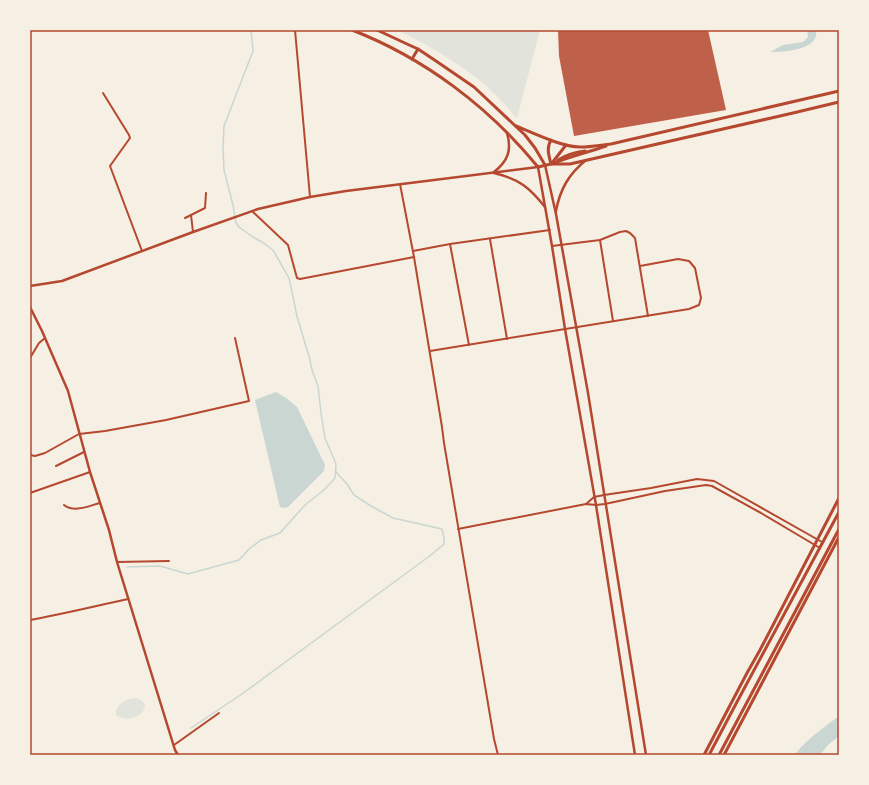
<svg xmlns="http://www.w3.org/2000/svg" width="869" height="785" viewBox="0 0 869 785" font-family="Helvetica,sans-serif">
	<style>
		.green { fill: #e2e4dc }
		.water { fill: #c9d6d2 }
		.lines { fill: none; stroke-linecap: round; stroke-linejoin: round }
		.stream { stroke: #c9d6d2; stroke-width: 1.5 }
		.building { fill: #bf614a }
		.minor { stroke: #b5482f; stroke-width: 2 }
		.tertiary { stroke: #b5482f; stroke-width: 2.5 }
		.secondary { stroke: #b5482f; stroke-width: 2.5 }
		.primary { stroke: #b5482f; stroke-width: 3 }
		.trunk { stroke: #b5482f; stroke-width: 3 }
		.neatline { fill: none; stroke: #b5482f; stroke-width: 1.5 }
	</style>
	<rect width="100%" height="100%" fill="#f6efe4"/>
	<!-- green -->
	<g class="green">
		<path d="M397,30H540L517,118C505,105 492,90 478,79C453,60 425,43 397,30Z"/>
		<path d="M135,698C159,703 134,728 116,715V710C120,702 126,699 135,698Z"/>
	</g>
	<!-- water -->
	<g class="water">
		<path d="M807,30H816C820,50 784,52 770,52L783,45L803,42L808,37Z"/>
		<polygon points="276,392 286,398 297,407 325,465 324,471 288,507 283,508 280,507 279,503 255,400"/>
		<path d="M839,716V736L828,745L820,755H795C804,741 826,726 839,716Z"/>
	</g>
	<g class="lines">
		<!-- stream -->
		<g class="stream">
			<polyline points="127,567 160,566 188,574 239,560 249,549 261,540 280,533 305,505 325,489 335,478 336,464 325,438 321,413 318,386 312,370 310,360 297,316 289,278 273,250 262,242 253,237 239,227 236,223 233,205 224,170 223,148 224,126 253,51 251,30"/>
			<polyline points="191,728 242,694 431,555 444,544 444,538 442,529 393,518 371,506 354,495 347,484 336,472"/>
		</g>
	</g>
	<!-- building -->
	<polygon class="building" points="558,30 708,30 726,110 574,136 559,56"/>
	<g class="lines">
		<!-- minor -->
		<g class="minor">
			<polyline points="295,30 310,197"/>
			<polyline points="103,93 129,135 130,138 110,166 142,251"/>
			<polyline points="400,184 414,257 442,427 444,443 494,739 498,755"/>
			<polyline points="252,211 288,245 297,278 300,279 414,257"/>
			<polyline points="185,218 191,215"/>
			<polyline points="193,232 191,215 205,208 206,193"/>
			<polyline points="490,239 507,339"/>
			<polyline points="600,240 613,321"/>
			<polyline points="450,244 469,345"/>
			<polyline points="552,246 600,240 620,232 626,231 630,233 635,238 648,316"/>
			<polyline points="413,251 450,244 550,230"/>
			<polyline points="430,351 689,309 699,305 701,298 695,268 689,261 678,259 640,266"/>
			<polyline points="30,358 39,343 45,338"/>
			<polyline points="30,455 35,456 45,453 79,434 105,431 166,420 249,401 235,338"/>
			<polyline points="56,466 84,452"/>
			<polyline points="30,493 90,472"/>
			<polyline points="586,504 594,497 604,495 651,488 697,479 714,481 822,542"/>
			<path d="M64,505C74,513 88,506 100,503"/>
			<polyline points="458,529 586,504 596,505 605,504 665,491 706,485 712,486 761,513 820,548"/>
			<polyline points="117,562 169,561"/>
			<path d="M30,620C63,614 95,606 128,599"/>
			<polyline points="174,745 219,713"/>
		</g>
		<!-- tertiary -->
		<g class="tertiary">
			<polyline points="545,165 556,214 588,393 646,755"/>
			<polyline points="538,167 552,246 565,329 596,505 635,755"/>
			<path d="M494,173C519,179 529,187 545,207"/>
			<path d="M556,211C560,189 569,174 586,160"/>
			<polyline points="30,307 42,331 68,391 90,472 109,530 117,562 175,750 178,755"/>
		</g>
		<!-- secondary -->
		<g class="secondary">
			<path d="M494,172C508,161 512,150 507,133"/>
			<polyline points="30,286 62,281 193,232 258,209 310,197 346,191 538,167"/>
		</g>
		<!-- primary -->
		<g class="primary">
			<path d="M352,30C424,58 488,106 538,167L551,164H570L793,113L839,102"/>
			<polyline points="377,30 407,44 418,49 436,61 474,87 525,135 535,148 545,165"/>
			<polyline points="412,59 418,49"/>
			<path d="M516,126C533,133 562,147 580,147C591,147 601,145 611,144L839,91"/>
			<path d="M558,160C566,155 576,152 585,151"/>
			<polyline points="552,163 566,145"/>
			<path d="M554,163C571,156 589,152 606,146"/>
			<path d="M551,164C549,156 546,148 551,140"/>
		</g>
		<!-- trunk -->
		<g class="trunk">
			<polyline points="704,755 747,673 760,650 839,498"/>
			<polyline points="709,755 738,700 839,512"/>
			<polyline points="719,755 839,529"/>
			<polyline points="724,755 839,537"/>
		</g>
	</g>
	<!-- border -->
	<rect width="869" height="785" fill="none" stroke="#f6efe4" stroke-width="62"/>
	<rect x="31" y="31" width="807" height="723" class="neatline"/>
</svg>
